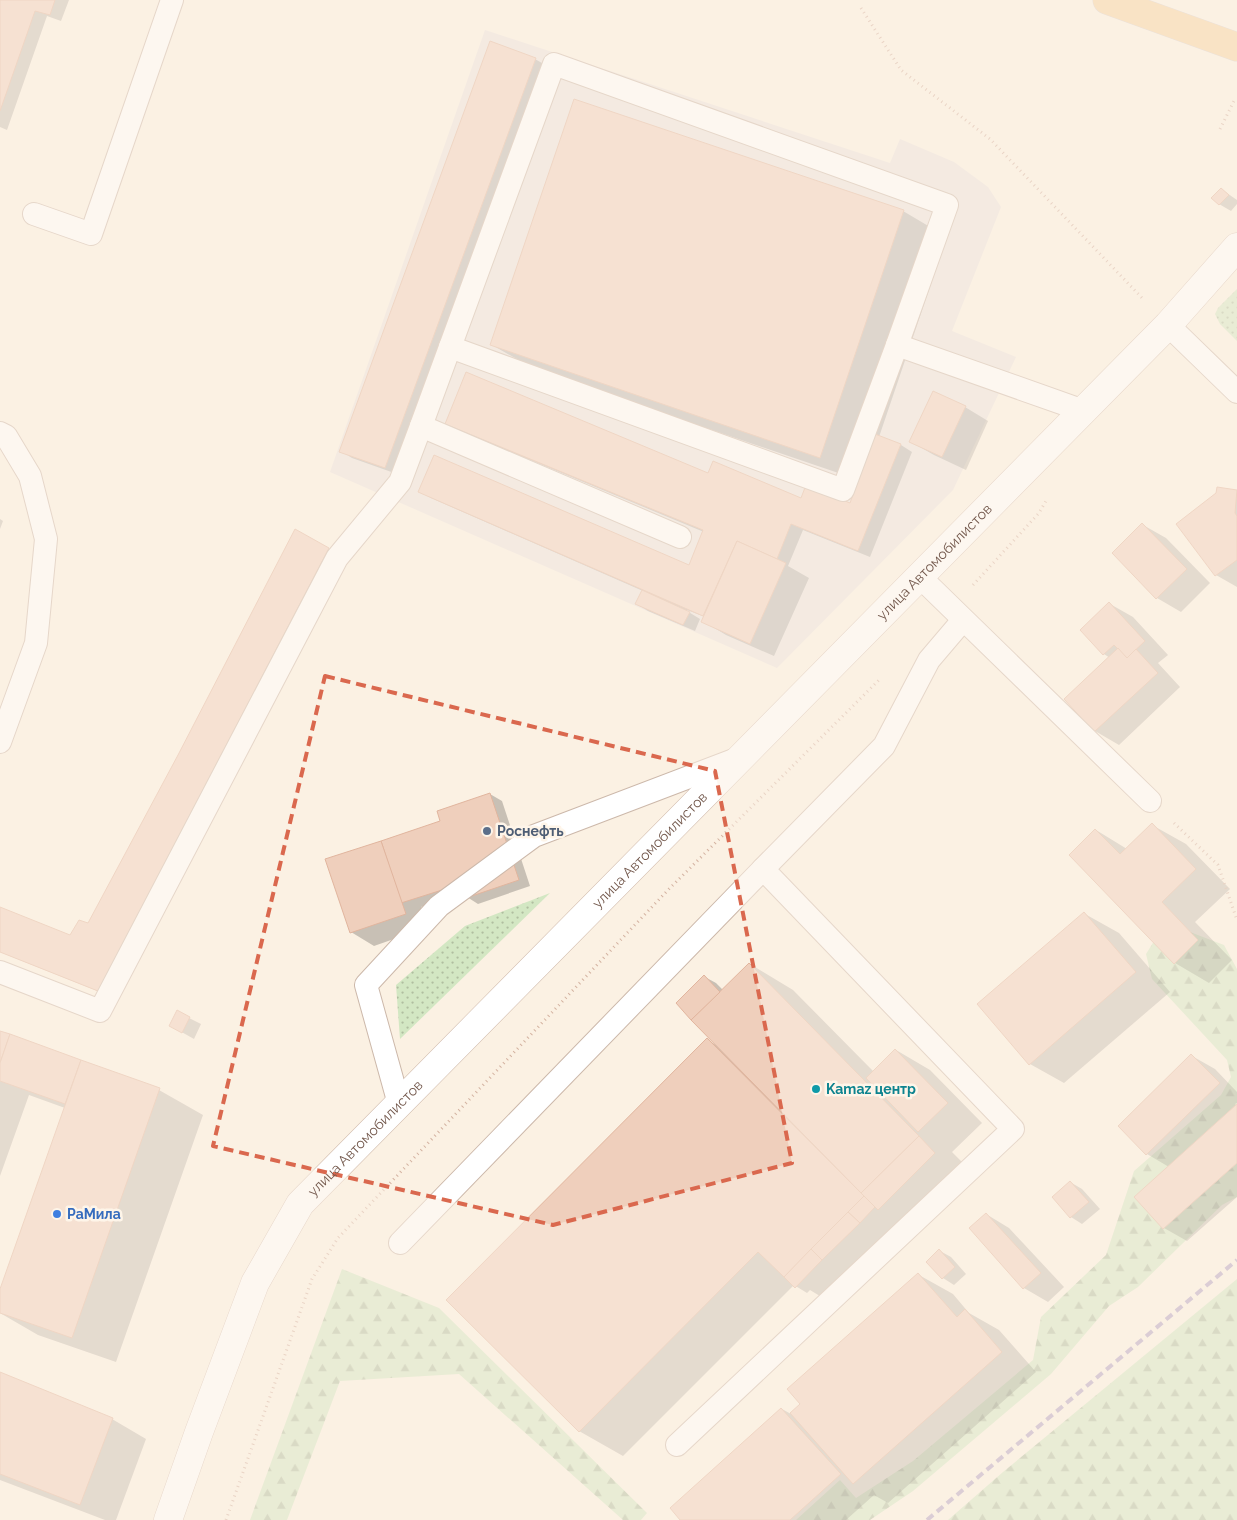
<svg xmlns="http://www.w3.org/2000/svg" width="1237" height="1520" viewBox="0 0 1237 1520" font-family="Raleway,sans-serif">
	<style>
		.industrial { fill: #eae3de }
		.grass { fill: url(#grass-dots) }
		.forest { fill: url(#forest-firs) }
		.shadow { fill: #0003 }
		.building { fill: #efcfbc; stroke: #e1b59e }
		.lines { fill: none; stroke-linecap: round; stroke-linejoin: round }
		.lane-casing { stroke: #ccb8aa; stroke-width: 24 }
		.secondary-casing { stroke: #d0baab; stroke-width: 29 }
		.primary-casing { stroke: #d8d0cd; stroke-width: 29 }
		.path { stroke: #d3b2a0; stroke-width: 3; stroke-dasharray: 1 4; stroke-linecap: butt }
		.lane { stroke: #fff; stroke-width: 22 }
		.secondary { stroke: #fff; stroke-width: 28 }
		.primary { stroke: #f7d39f; stroke-width: 28 }
		.rail { stroke: #b3a3c3; stroke-width: 4; stroke-dasharray: 8 5; stroke-linecap: butt }
		.marked { fill: none; stroke: #da684e; stroke-width: 4; stroke-dasharray: 10 6; stroke-linejoin: round }
		.service-dot { fill: #5c6f8a; stroke: #fef5e9; stroke-width: 2 }
		.culture-dot { fill: #0f9aa8; stroke: #fef5e9; stroke-width: 2 }
		.shop-dot { fill: #3f7fe0; stroke: #fef5e9; stroke-width: 2 }
		.labels { text-anchor: middle; stroke-width: 5; stroke-linejoin: round; paint-order: stroke }
		.street-label { font-size: 14px; fill: #72574b; stroke: #fef5e9 }
		.service-label { font-size: 14px; font-weight: bold; fill: #4e5e75; stroke: #fef5e9; text-anchor: start }
		.culture-label { font-size: 14px; font-weight: bold; fill: #0d838f; stroke: #fef5e9; text-anchor: start }
		.shop-label { font-size: 14px; font-weight: bold; fill: #366cbe; stroke: #fef5e9; text-anchor: start }
	</style>
	<defs>
		<pattern id="grass-dots" width="8" height="8" patternUnits="userSpaceOnUse" patternTransform="scale(1.25)"><rect width="8" height="8" fill="#d3e7c3"/><path d="M2 2h.1M6 6h.1" fill="none" stroke="#b0bea0" stroke-width="1.8" stroke-linecap="round"/></pattern>
		<pattern id="forest-firs" width="22" height="20" patternUnits="userSpaceOnUse" patternTransform="scale(1.25)"><rect width="22" height="20" fill="#d3e7c3"/><path d="M5 1l3.5 6h-7zM16 11l3.5 6h-7z" fill="#b0bea0"/></pattern>
	</defs>
	<rect width="100%" height="100%" fill="#fbf1e3"/>
	<!-- industrial -->
	<polygon class="industrial" points="485,30 890,163 900,139 954,162 988,187 1001,207 952,331 1016,357 953,490 777,668 330,472"/>
	<!-- grass -->
	<g class="grass">
		<polygon points="1237,289 1237,341 1220,324 1215,314 1218,308"/>
		<polygon points="550,893 400,1039 396,985 465,926"/>
	</g>
	<!-- forest -->
	<g class="forest">
		<polygon points="1182,929 1224,945 1237,969 1237,1197 1222,1205 1138,1287 1109,1306 1051,1374 913,1491 870,1520 796,1520 840,1480 856,1498 913,1461 1033,1360 1041,1317 1106,1255 1134,1171 1221,1095 1231,1077 1227,1060 1152,979 1146,954 1156,938"/>
		<polygon points="342,1269 439,1308 647,1513 641,1520 623,1520 459,1374 340,1381 287,1520 250,1520"/>
		<polygon points="1237,1279 1237,1520 948,1520 1003,1472"/>
	</g>
	<!-- shadow -->
	<g class="shadow">
		<polygon points="0,0 69,0 61,21 47,16 7,130 0,127"/>
		<polygon points="535,59 547,66 397,474 352,458 341,451"/>
		<polygon points="1221,189 1237,200 1237,204 1231,211 1219,204"/>
		<polygon points="903,211 947,237 879,437 901,445 912,452 870,557 803,530 788,566 809,578 774,656 726,635 703,621 705,617 687,610 687,611 700,619 695,631 648,611 637,604 643,591 431,498 420,492 689,567 704,532 458,430 447,424 708,475 801,499 850,505 859,480 536,370 492,345"/>
		<polygon points="965,407 988,421 966,470 934,455 911,442"/>
		<polygon points="1218,488 1237,491 1237,587 1216,575 1177,524 1217,493"/>
		<polygon points="0,519 3,521 0,529"/>
		<polygon points="1143,525 1166,538 1210,583 1181,612 1157,598 1114,553"/>
		<polygon points="295,530 340,555 110,996 0,952 0,909 70,937 88,924 179,755"/>
		<polygon points="1110,604 1133,617 1168,655 1158,663 1180,687 1119,745 1095,731 1066,699 1110,658 1104,654"/>
		<polygon points="490,794 502,801 530,886 478,904 467,897 465,892 421,907 428,927 374,946 351,932 442,822"/>
		<polygon points="1152,825 1186,844 1230,889 1195,922 1232,960 1209,983 1175,963 1070,855 1096,830 1127,849"/>
		<polygon points="1085,914 1119,933 1170,992 1064,1083 1030,1064"/>
		<polygon points="750,964 793,990 874,1072 896,1050 930,1070 982,1123 952,1152 962,1162 828,1301 810,1290 807,1293 794,1285 623,1456 579,1431 707,1040 718,1046 705,977 716,983 723,990"/>
		<polygon points="189,1018 201,1024 194,1039 171,1026"/>
		<polygon points="0,1032 159,1090 203,1115 116,1362 38,1335 0,1313 0,1293 65,1108 29,1095 0,1176"/>
		<polygon points="1192,1056 1215,1069 1237,1092 1237,1103 1235,1104 1237,1106 1237,1197 1187,1241 1164,1228 1169,1167 1147,1154 1120,1126"/>
		<polygon points="1070,1182 1082,1189 1100,1209 1082,1224 1071,1217"/>
		<polygon points="986,1214 1009,1228 1064,1287 1048,1302 1024,1288"/>
		<polygon points="940,1251 951,1257 966,1274 954,1285 943,1278"/>
		<polygon points="919,1275 953,1294 969,1313 999,1330 1036,1372 888,1503 874,1495 846,1520 682,1520 782,1409 791,1414 802,1404"/>
		<polygon points="0,1374 112,1419 146,1439 116,1520 105,1520 0,1480"/>
	</g>
	<!-- building -->
	<g class="building">
		<polygon points="0,0 55,0 50,15 35,11 0,111"/>
		<polygon points="490,41 536,58 385,468 339,452"/>
		<polygon points="574,99 904,210 820,458 490,345"/>
		<polygon points="1221,188 1229,195 1219,205 1211,198"/>
		<polygon points="466,372 708,473 713,461 801,498 806,485 850,503 875,434 901,444 858,551 791,524 777,559 737,541 703,616 418,492 434,455 689,565 703,530 445,424"/>
		<polygon points="933,391 966,406 942,457 909,442"/>
		<polygon points="1217,487 1237,490 1235,513 1237,516 1237,560 1215,576 1176,524 1216,493"/>
		<polygon points="1142,523 1187,569 1156,599 1112,553"/>
		<polygon points="295,529 329,548 98,991 0,952 0,907 70,935 79,920 88,923 178,755"/>
		<polygon points="737,541 786,563 750,644 701,622"/>
		<polygon points="642,590 690,612 683,625 635,604"/>
		<polygon points="1109,602 1145,641 1127,658 1114,645 1103,655 1080,630"/>
		<polygon points="1118,648 1127,658 1136,649 1158,673 1094,732 1064,699"/>
		<polygon points="490,793 519,880 466,898 461,884 401,903 381,841 440,821 437,811"/>
		<polygon points="1152,823 1196,869 1162,902 1198,940 1174,964 1069,855 1095,829 1120,854"/>
		<polygon points="381,841 406,914 350,933 325,859"/>
		<polygon points="1084,912 1136,972 1029,1065 977,1004"/>
		<polygon points="749,963 919,1136 861,1193 691,1020"/>
		<polygon points="704,975 720,992 691,1020 676,1003"/>
		<polygon points="177,1010 190,1017 182,1033 169,1026"/>
		<polygon points="0,1031 10,1034 0,1063"/>
		<polygon points="10,1034 81,1060 65,1104 0,1081 0,1063"/>
		<polygon points="707,1038 864,1196 784,1277 758,1252 579,1432 446,1300"/>
		<polygon points="895,1049 948,1103 918,1132 866,1078"/>
		<polygon points="1191,1054 1220,1083 1146,1155 1118,1126"/>
		<polygon points="81,1060 160,1088 72,1338 0,1313 0,1289"/>
		<polygon points="1237,1104 1237,1163 1163,1229 1134,1197"/>
		<polygon points="919,1136 935,1153 878,1210 861,1193"/>
		<polygon points="1070,1181 1089,1202 1070,1218 1052,1197"/>
		<polygon points="864,1196 875,1207 860,1223 848,1212"/>
		<polygon points="848,1212 860,1223 822,1260 811,1249"/>
		<polygon points="986,1213 1041,1273 1023,1289 969,1228"/>
		<polygon points="811,1249 822,1260 795,1288 784,1277"/>
		<polygon points="939,1249 955,1267 942,1279 926,1262"/>
		<polygon points="918,1273 957,1317 965,1309 1002,1352 853,1484 790,1413 800,1404 787,1389"/>
		<polygon points="0,1372 113,1418 80,1505 0,1474"/>
		<polygon points="781,1408 841,1474 790,1520 680,1520 670,1508"/>
	</g>
	<g class="lines">
		<defs>
			<g id="lane">
				<polyline points="34,214 91,234 172,0"/>
				<polyline points="1168,325 1237,392"/>
				<polyline points="450,347 843,490 897,345"/>
				<polyline points="0,433 6,436 30,476 46,539 36,643 0,742"/>
				<polyline points="680,537 421,426 554,64 947,205 897,345 1084,411"/>
				<polyline points="920,577 1150,801"/>
				<polyline points="0,972 100,1011 337,558 400,482 421,426"/>
				<polyline points="399,1104 366,985 439,906 534,836 739,758"/>
				<polyline points="400,1243 763,869"/>
				<polyline points="677,1445 1013,1129 763,869 884,746 929,660 963,620"/>
			</g>
			<g id="secondary">
				<path id="s1" d="M168,1520L199,1432L255,1283L300,1204L1168,325L1237,247"/>
			</g>
			<polyline id="primary" points="1107,0 1237,47"/>
		</defs>
		<!-- lane casing -->
		<use href="#lane" class="lane-casing"/>
		<!-- secondary casing -->
		<use href="#secondary" class="secondary-casing"/>
		<!-- primary casing -->
		<use href="#primary" class="primary-casing"/>
		<!-- path -->
		<g class="path">
			<polyline points="861,8 901,70 990,139 1144,300"/>
			<polyline points="1220,129 1234,101"/>
			<polyline points="973,585 1039,513 1046,501"/>
			<polyline points="1174,823 1218,865 1237,920"/>
			<polyline points="226,1520 312,1279 338,1238 668,890 881,678"/>
		</g>
		<!-- lane -->
		<use href="#lane" class="lane"/>
		<!-- secondary -->
		<use href="#secondary" class="secondary"/>
		<!-- primary -->
		<use href="#primary" class="primary"/>
		<!-- rail -->
		<polyline class="rail" points="927,1520 1237,1260"/>
	</g>
	<!-- marked area -->
	<path d="M0 0H1237V1520H0ZM325,676L715,771L792,1163L553,1225L213,1146Z" fill="#fbf1e3" fill-opacity=".55" fill-rule="evenodd"/>
	<path class="marked" d="M325,676L715,771L792,1163L553,1225L213,1146Z"/>
	<!-- markers -->
	<circle class="service-dot" cx="487" cy="831" r="5"/>
	<circle class="culture-dot" cx="816" cy="1089" r="5"/>
	<circle class="shop-dot" cx="57" cy="1214" r="5"/>
	<g class="labels">
		<!-- street labels -->
		<g class="street-label">
			<text dy="5" stroke="none"><textPath href="#s1" startOffset="1246">улица Автомобилистов</textPath></text>
			<text dy="5" stroke="none"><textPath href="#s1" startOffset="841">улица Автомобилистов</textPath></text>
			<text dy="5" stroke="none"><textPath href="#s1" startOffset="436">улица Автомобилистов</textPath></text>
		</g>
		<!-- service labels -->
		<g class="service-label">
			<text x="497" y="836">Роснефть</text>
		</g>
		<!-- culture labels -->
		<g class="culture-label">
			<text x="826" y="1094">Kamaz центр</text>
		</g>
		<!-- shop labels -->
		<g class="shop-label">
			<text x="67" y="1219">РаМила</text>
		</g>
	</g>
</svg>
